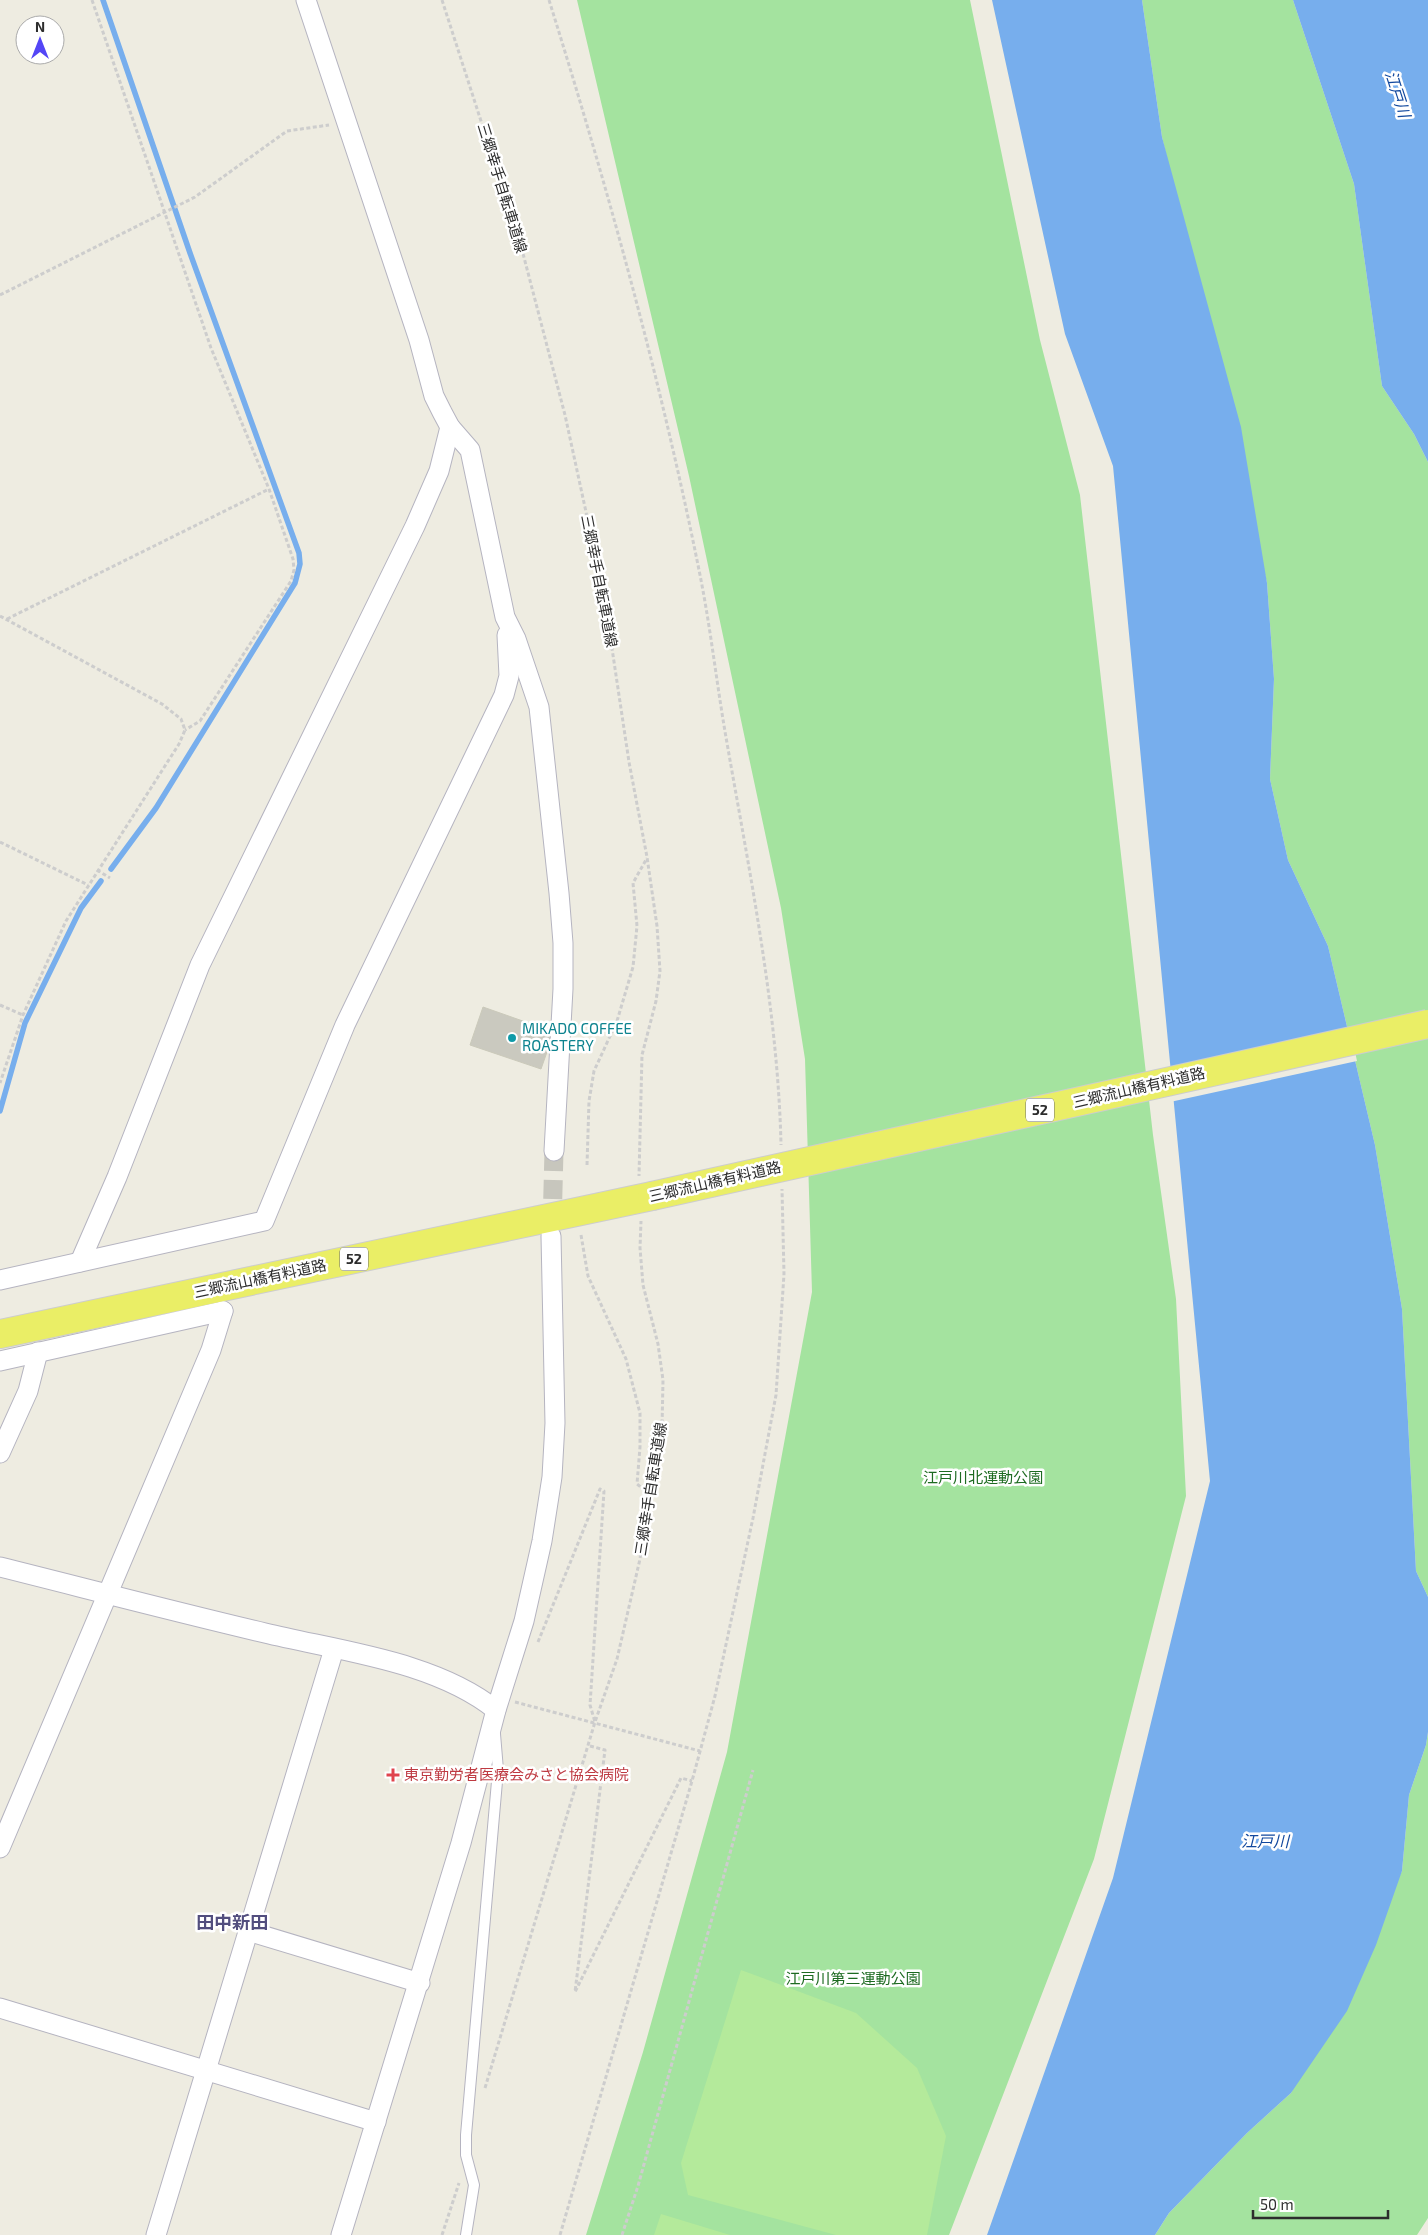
<svg xmlns="http://www.w3.org/2000/svg" width="1428" height="2235" viewBox="0 0 1428 2235" font-family="'Exo 2','Noto Sans JP',sans-serif">
	<style>
		.green { fill: #a4e39f }
		.pitch { fill: #b4ea9b }
		.water { fill: #77aeed }
		.pier { fill: #eeece1 }
		.lines { fill: none; stroke-linecap: round; stroke-linejoin: round }
		.stream { stroke: #77aeed; stroke-width: 5.5 }
		.building { fill: #cac9bf; stroke: #cac9ba }
		.street-tunnel { stroke: #c7c6bd; stroke-width: 19; stroke-dasharray: 19 9; stroke-linecap: butt }
		.lane-casing { stroke: #b5b4c0; stroke-width: 12 }
		.street-casing { stroke: #b5b4c0; stroke-width: 21 }
		.primary-casing { stroke: #cdcdcd; stroke-width: 30 }
		.path { stroke: #cdcdcd; stroke-width: 3; stroke-dasharray: 4 2.5; stroke-linecap: butt }
		.lane { stroke: #fff; stroke-width: 10 }
		.street { stroke: #fff; stroke-width: 19 }
		.primary { stroke: #eaee66; stroke-width: 28 }
		.primary-bridge-casing { stroke: #cdcdcd; stroke-width: 30; stroke-linecap: butt }
		.primary-bridge { stroke: #eaee66; stroke-width: 28 }
		.culture-dot { fill: #0f9aa8; stroke: #fff; stroke-width: 2 }
		.health-dot { fill: #e0444e; stroke: #fff; stroke-width: 2 }
		.labels { text-anchor: middle; stroke-width: 5; stroke-linejoin: round; paint-order: stroke }
		.shield { fill: #fff; stroke: #6c6c6c; stroke-width: 1 }
		.shield-label { font-size: 14px; font-weight: bold; fill: #2d2d2d }
		.street-label { font-size: 15px; fill: #2d2d2d; stroke: #fff }
		.culture-label { font-size: 15px; fill: #0d838f; stroke: #fff; text-anchor: start }
		.park-label { font-size: 15px; fill: #1d6b21; stroke: #fff }
		.health-label { font-size: 15px; fill: #be3a42; stroke: #fff; text-anchor: start }
		.water-label { font-size: 16px; font-style: italic; fill: #11489e; stroke: #fff }
		.quarter-label { font-size: 18px; font-weight: bold; fill: #524e7e; stroke: #fff }
	</style>
	<rect width="100%" height="100%" fill="#eeece1"/>
	<!-- green -->
	<g class="green">
		<polygon points="577,0 970,0 1040,340 1080,495 1153,1135 1176,1299 1186,1496 1094,1859 949,2235 586,2235 643,2052 727,1752 812,1292 805,1059 781,908 689,476"/>
		<polygon points="1142,0 1293,0 1354,184 1382,386 1414,434 1428,462 1428,1597 1416,1571 1402,1309 1375,1145 1328,946 1288,860 1270,779 1274,679 1267,583 1162,137"/>
		<polygon points="1428,1732 1428,2218 1417,2235 1155,2235 1169,2213 1247,2133 1291,2093 1402,1871 1409,1795 1426,1745"/>
	</g>
	<!-- pitch -->
	<g class="pitch">
		<polygon points="741,1970 856,2013 917,2068 946,2136 927,2235 836,2235 688,2195 681,2163"/>
		<polygon points="661,2214 730,2235 654,2235"/>
	</g>
	<!-- water -->
	<g class="water">
		<polygon points="992,0 1142,0 1162,137 1241,427 1267,583 1274,679 1270,779 1288,860 1328,946 1375,1145 1402,1309 1416,1571 1428,1597 1428,1732 1426,1745 1409,1795 1402,1871 1376,1945 1347,2011 1291,2093 1247,2133 1169,2213 1155,2235 987,2235 1113,1878 1210,1481 1113,466 1065,334"/>
		<polygon points="1293,0 1428,0 1428,462 1414,434 1382,386 1354,184"/>
	</g>
	<!-- pier -->
	<polygon class="pier" points="1350,1028 1357,1061 1170,1102 1167,1069"/>
	<g class="lines">
		<!-- stream -->
		<g class="stream">
			<polyline points="103,0 190,253 299,553 300,564 295,583 156,808 111,869"/>
			<polyline points="0,1111 25,1023 81,908 101,881"/>
		</g>
	</g>
	<!-- building -->
	<polygon class="building" points="483,1007 554,1032 541,1069 470,1045"/>
	<g class="lines">
		<!-- street-tunnel -->
		<polyline class="street-tunnel" points="552,1227 554,1151"/>
		<defs>
			<polyline id="lane" points="466,2235 474,2185 466,2155 466,2135 498,1770 495,1734"/>
			<g id="street">
				<polyline points="306,0 419,340 434,396 442,412 450,427 470,450 505,617 516,639 539,707 559,893 563,943 563,989 554,1151"/>
				<polyline points="80,1262 117,1177 200,965 415,526 439,471 450,427"/>
				<polyline points="0,1280 264,1221 345,1025 504,695 509,676 507,635"/>
				<polyline points="0,1361 223,1311"/>
				<polyline points="0,1453 28,1391 38,1352"/>
				<path d="M0,1567C88,1589 176,1612 265,1633C339,1651 435,1661 496,1710"/>
				<polyline points="0,1848 211,1350 223,1311"/>
				<polyline points="248,1931 420,1983"/>
				<polyline points="0,2008 376,2122"/>
				<polyline points="156,2235 334,1649"/>
				<polyline points="341,2235 461,1843 496,1710 524,1621 542,1541 552,1477 555,1423 551,1236"/>
			</g>
			<polyline id="primary" points="0,1334 652,1196"/>
		</defs>
		<!-- lane casing -->
		<use href="#lane" class="lane-casing"/>
		<!-- street casing -->
		<use href="#street" class="street-casing"/>
		<!-- primary casing -->
		<use href="#primary" class="primary-casing"/>
		<!-- path -->
		<g class="path">
			<polyline points="92,0 211,348 269,489 293,559 294,570 291,581 200,721 185,730"/>
			<polyline points="442,0 520,242 565,415 604,595 629,762 647,857 657,926 660,971 656,1001 642,1055 639,1176"/>
			<path d="M549,0C608,189 661,380 700,575C711,630 717,687 727,743C750,875 778,1012 781,1145"/>
			<polyline points="0,295 195,197 287,131 329,125"/>
			<polyline points="0,616 162,704 181,719 185,730 179,744 66,921 23,1015 0,1083"/>
			<polyline points="7,619 269,489"/>
			<polyline points="0,842 88,885"/>
			<polyline points="97,870 110,878"/>
			<polyline points="0,1005 23,1015"/>
			<polyline points="587,1165 589,1101 594,1071 617,1021 633,967 637,926 633,883 647,858"/>
			<polyline points="581,1235 588,1276 626,1359 640,1413 640,1447 637,1484 649,1494"/>
			<polyline points="538,1642 600,1489 604,1491 590,1705 595,1722"/>
			<polyline points="515,1702 700,1751"/>
			<polyline points="590,1746 605,1750 575,1992 681,1778 692,1781"/>
			<polyline points="485,2088 595,1722 617,1659 640,1559 649,1494 662,1428 663,1380 658,1344 643,1285 640,1248 641,1221"/>
			<polyline points="442,2235 459,2183"/>
			<polyline points="560,2235 692,1781 715,1696 753,1518 776,1395 784,1274 782,1189"/>
			<polyline points="622,2235 638,2186 753,1770"/>
		</g>
		<!-- lane -->
		<use href="#lane" class="lane"/>
		<!-- street -->
		<use href="#street" class="street"/>
		<!-- primary -->
		<use href="#primary" class="primary"/>
		<defs>
			<polyline id="primary-bridge" points="652,1196 1428,1024"/>
		</defs>
		<!-- primary-bridge casing -->
		<use href="#primary-bridge" class="primary-bridge-casing"/>
		<!-- primary-bridge -->
		<use href="#primary-bridge" class="primary-bridge"/>
	</g>
	<!-- markers -->
	<circle class="culture-dot" cx="512" cy="1038" r="5"/>
	<path class="health-dot" d="M390.5 1767.5h5v5h5v5h-5v5h-5v-5h-5v-5h5z"/>
	<g class="labels">
		<!-- shield labels -->
		<g class="shield">
			<rect x="1026" y="1098.5" width="28" height="23" rx="4"/>
			<rect x="340" y="1247.5" width="28" height="23" rx="4"/>
		</g>
		<g class="shield-label">
			<text x="1040" y="1115">52</text>
			<text x="354" y="1264">52</text>
		</g>
		<!-- street labels -->
		<g class="street-label">
			<text transform="translate(502 188) rotate(73)" y="5">三郷幸手自転車道線</text>
			<text transform="translate(599 581) rotate(79)" y="5">三郷幸手自転車道線</text>
			<text transform="translate(1139 1088) rotate(-13)" y="5">三郷流山橋有料道路</text>
			<text transform="translate(715 1182) rotate(-13)" y="5">三郷流山橋有料道路</text>
			<text transform="translate(260 1279) rotate(-12)" y="5">三郷流山橋有料道路</text>
			<text transform="translate(651 1489) rotate(-81)" y="5">三郷幸手自転車道線</text>
		</g>
		<!-- culture labels -->
		<g class="culture-label">
			<text x="522" y="1034">MIKADO COFFEE<tspan x="522" dy="17">ROASTERY</tspan></text>
		</g>
		<!-- park labels -->
		<g class="park-label">
			<text x="983" y="1483">江戸川北運動公園</text>
			<text x="853" y="1984">江戸川第三運動公園</text>
		</g>
		<!-- health labels -->
		<g class="health-label">
			<text x="404" y="1780">東京勤労者医療会みさと協会病院</text>
		</g>
		<!-- water labels -->
		<g class="water-label">
			<text transform="translate(1398 94) rotate(72)" y="6">江戸川</text>
			<text x="1265" y="1847">江戸川</text>
		</g>
		<!-- quarter labels -->
		<g class="quarter-label">
			<text x="232" y="1929">田中新田</text>
		</g>
	</g>
	<!-- north arrow -->
	<g transform="translate(40 40)"><circle r="24" fill="#ffffff" stroke="#ababab"/>
	<path d="M0-4L9 19L0 12L-9 19Z" fill="#5446f6"/>
	<text y="-8" font-size="14" font-weight="bold" text-anchor="middle" fill="#2d2d2d">N</text>
	</g>
	<!-- scale -->
	<path d="M1253 2210v8h135v-8" fill="none" stroke="#2d2d2d" stroke-width="2.5"/>
	<text x="1260" y="2210" font-size="15" fill="#2d2d2d" stroke="#ffffff" stroke-width="4" paint-order="stroke">50 m</text>
</svg>
